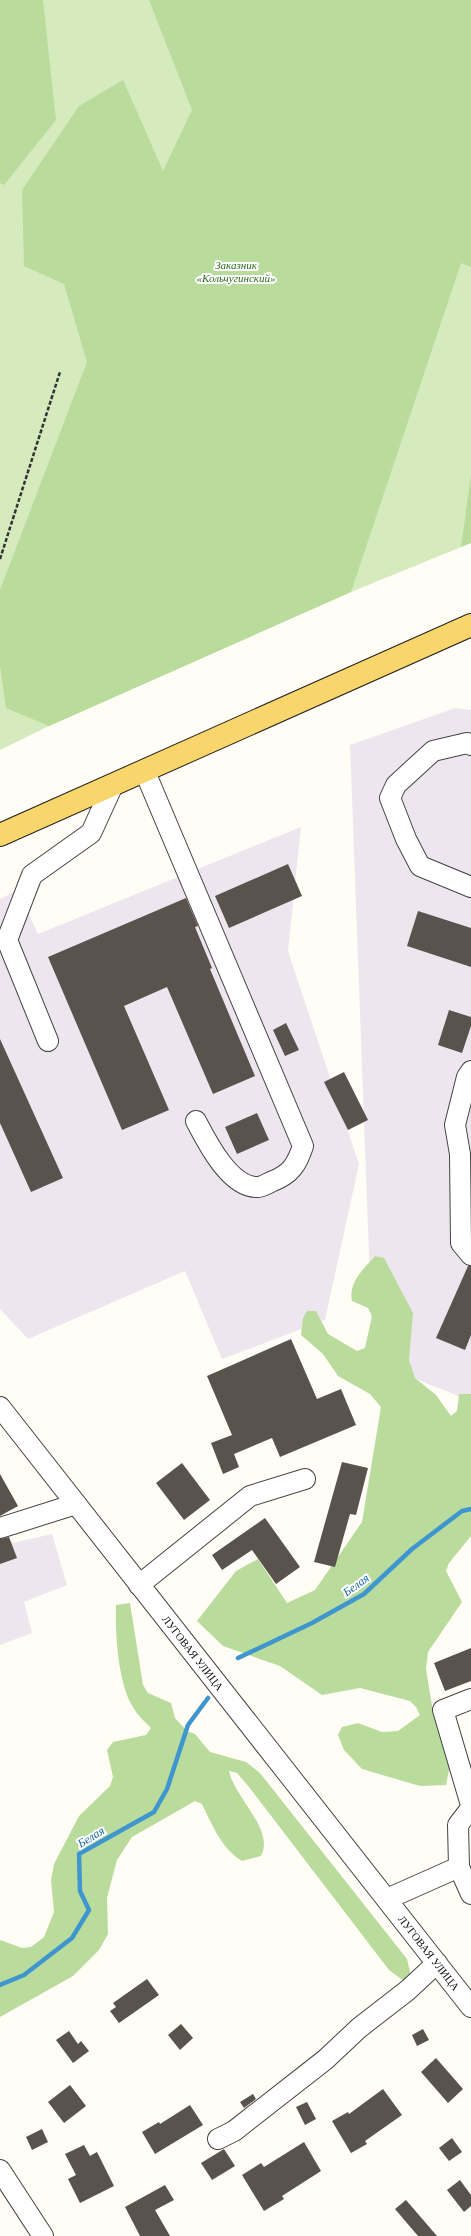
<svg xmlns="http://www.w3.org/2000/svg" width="471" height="2236" viewBox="0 0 471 2236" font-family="Georgia,serif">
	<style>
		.industrial { fill: #eee6ef }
		.green { fill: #d5ebbd }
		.forest { fill: #b9dc9c }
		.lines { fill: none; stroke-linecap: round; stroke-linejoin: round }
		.stream { stroke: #3f96cf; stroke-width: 4.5 }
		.building { fill: #5a524d }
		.minor-casing { stroke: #444; stroke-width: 22 }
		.major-casing { stroke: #222; stroke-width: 24 }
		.path { stroke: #333; stroke-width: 2.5; stroke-dasharray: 4 2; stroke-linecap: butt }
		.minor { stroke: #fff; stroke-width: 20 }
		.major { stroke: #f9d66b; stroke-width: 22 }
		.labels { text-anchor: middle; stroke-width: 4; stroke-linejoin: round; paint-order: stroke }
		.park-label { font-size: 11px; font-style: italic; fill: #2f6b1f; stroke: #fff }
		.street-label { font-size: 11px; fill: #111; stroke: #fff }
		.water-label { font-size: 12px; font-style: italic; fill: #1768a6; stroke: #fff }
	</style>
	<rect width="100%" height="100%" fill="#fffdf5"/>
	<!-- industrial -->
	<g class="industrial">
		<polygon points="455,708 471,710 471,1401 373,1362 350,745"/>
		<polygon points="301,827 288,951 359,1164 325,1320 222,1359 185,1271 28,1339 0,1309 0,899 18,890 38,934"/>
		<polygon points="0,1529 8,1544 52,1534 67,1585 24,1602 32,1633 0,1645"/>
	</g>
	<!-- green -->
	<polygon class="green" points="0,0 471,0 471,543 351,592 49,726 0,750"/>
	<!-- forest -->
	<g class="forest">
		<polygon points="0,0 43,0 56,120 4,185 0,183"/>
		<polygon points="149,0 471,0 471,267 461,263 351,592 49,726 6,708 0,666 0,590 87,362 64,284 24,266 22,190 79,106 123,80 163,171 192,110"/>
		<polygon points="471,475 471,543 461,547"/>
		<path d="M375,1256L384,1258L413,1313L409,1360L415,1378L436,1395L451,1416L457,1411L459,1394H471V1536L449,1563L446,1571L462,1602L428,1652L426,1669L433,1712L451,1760L446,1785L420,1786L362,1769L344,1750L338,1735L342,1727L358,1723L382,1732L398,1731L420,1715L416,1707L410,1701L360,1688L322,1695L280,1666L223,1646L197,1621L236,1571L258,1559L287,1603L315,1590L362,1522L381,1407L370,1394L338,1376L323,1354L301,1335L303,1318L307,1311H316L328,1334L357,1351L365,1348L372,1316L368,1308L352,1301C348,1282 364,1269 375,1256Z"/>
		<path d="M130,1603L143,1685L148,1693L171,1703L175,1718L187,1731L195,1734L210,1752L246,1762L260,1773L407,1959L411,1976L404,1981L389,1970L249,1787L237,1773L229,1771C234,1797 275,1830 261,1856L242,1861C222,1849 212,1825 202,1804L195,1801L132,1837L117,1860L107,1898L108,1934L99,1950L73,1976L0,2017V1940L22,1948L31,1947L44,1937L54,1912L51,1880L54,1864L79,1816L110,1786L113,1777L107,1750L113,1742L146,1735L151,1728C145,1722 137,1715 133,1707C118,1684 115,1633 116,1605Z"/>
	</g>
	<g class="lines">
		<!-- stream -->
		<g class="stream">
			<polyline points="238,1658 312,1623 364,1594 412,1549 462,1511 471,1509"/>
			<polyline points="0,1985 24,1975 72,1938 89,1910 80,1891 79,1854 154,1812 167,1789 188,1725 208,1698"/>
		</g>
	</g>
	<!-- building -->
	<g class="building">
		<polygon points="288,864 302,896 229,928 215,896"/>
		<polygon points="186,898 198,926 195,927 212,968 210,969 255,1076 213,1094 167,987 124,1006 169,1110 122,1130 48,957"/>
		<polygon points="418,911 471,928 471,967 407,946"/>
		<polygon points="449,1010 471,1017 471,1026 462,1053 438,1045"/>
		<polygon points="286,1023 299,1050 285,1056 273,1030"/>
		<polygon points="0,1039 63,1178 31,1192 0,1123"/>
		<polygon points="344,1072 368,1120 348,1130 324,1082"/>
		<polygon points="257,1113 269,1140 237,1154 225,1127"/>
		<polygon points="468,1266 471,1266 471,1335 465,1350 436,1338"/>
		<polygon points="291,1339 317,1399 341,1389 356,1425 280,1457 272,1438 234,1454 239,1467 223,1474 211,1443 232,1435 207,1376"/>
		<polygon points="342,1462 368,1468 356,1515 350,1514 335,1567 314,1562"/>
		<polygon points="182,1463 210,1500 184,1520 156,1483"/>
		<polygon points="0,1474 18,1506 0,1516"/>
		<polygon points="265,1518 300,1567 276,1584 252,1550 222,1570 212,1555"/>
		<polygon points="9,1537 17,1558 0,1564 0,1539"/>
		<polygon points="471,1648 471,1681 445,1691 434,1663"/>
		<polygon points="147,1979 159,1995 119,2023 110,2011 116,2007 113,2003"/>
		<polygon points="181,2024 193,2038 180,2050 168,2035"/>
		<polygon points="423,2029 429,2040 417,2046 412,2035"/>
		<polygon points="69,2031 78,2044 81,2041 89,2051 73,2063 56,2040"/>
		<polygon points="436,2058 463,2089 448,2103 421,2072"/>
		<polygon points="70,2085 86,2106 64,2123 48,2102"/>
		<polygon points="383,2089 402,2115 365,2141 367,2144 351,2153 332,2121 348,2112 349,2114"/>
		<polygon points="253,2094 256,2099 244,2108 240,2102"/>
		<polygon points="307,2102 316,2119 305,2125 296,2107"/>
		<polygon points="190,2105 203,2125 155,2154 142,2132 159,2122 160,2124"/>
		<polygon points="42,2129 48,2142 32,2150 26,2137"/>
		<polygon points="452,2138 462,2152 449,2161 439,2148"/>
		<polygon points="304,2142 321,2171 282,2196 284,2199 264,2211 242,2175 261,2163 264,2167"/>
		<polygon points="84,2145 90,2156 97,2152 114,2186 80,2203 68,2179 76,2175 65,2154"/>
		<polygon points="224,2149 235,2166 212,2180 201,2163"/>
		<polygon points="460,2180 471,2195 471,2206 464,2212 447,2190"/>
		<polygon points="165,2185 174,2200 155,2210 170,2236 140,2236 125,2207"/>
		<polygon points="406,2200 437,2236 418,2236 395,2209"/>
	</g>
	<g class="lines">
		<defs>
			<g id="minor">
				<polyline points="471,745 467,743 433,751 396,785 390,798 406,839 420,866 471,887"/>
				<path d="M145,772L303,1146C297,1164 291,1174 273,1181C268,1183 261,1188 256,1187C229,1186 207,1142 196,1121"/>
				<polyline points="48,1041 7,940 32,875 91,833 113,785"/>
				<polyline points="471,1071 467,1077 455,1125 460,1154 461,1243 471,1255"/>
				<polyline points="0,1407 471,2007"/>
				<polyline points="0,1528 76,1504"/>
				<polyline points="139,1585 250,1496 305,1479"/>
				<polyline points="471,1699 443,1710 471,1805"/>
				<polyline points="471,1808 458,1825 459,1867 471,1894"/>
				<polyline points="387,1899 459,1867"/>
				<polyline points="218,2139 234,2131 326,2059 359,2028 408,1990 437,1963"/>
				<polyline points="0,2170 43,2236"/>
			</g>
			<polyline id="major" points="0,835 471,625"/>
		</defs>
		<!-- minor casing -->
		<use href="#minor" class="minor-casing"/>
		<!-- major casing -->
		<use href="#major" class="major-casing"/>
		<!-- path -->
		<polyline class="path" points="0,559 60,372"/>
		<!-- minor -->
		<use href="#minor" class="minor"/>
		<!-- major -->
		<use href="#major" class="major"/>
	</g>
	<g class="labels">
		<!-- park labels -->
		<g class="park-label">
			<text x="236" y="269">Заказник<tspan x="236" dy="13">«Кольчугинский»</tspan></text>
		</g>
		<!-- street labels -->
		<g class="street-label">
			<text transform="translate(193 1653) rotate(52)" y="4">ЛУГОВАЯ УЛИЦА</text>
			<text transform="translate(429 1953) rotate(52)" y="4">ЛУГОВАЯ УЛИЦА</text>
		</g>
		<!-- water labels -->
		<g class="water-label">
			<text transform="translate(356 1585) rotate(-36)" y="4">Белая</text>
			<text transform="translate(91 1837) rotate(-32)" y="4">Белая</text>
		</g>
	</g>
</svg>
